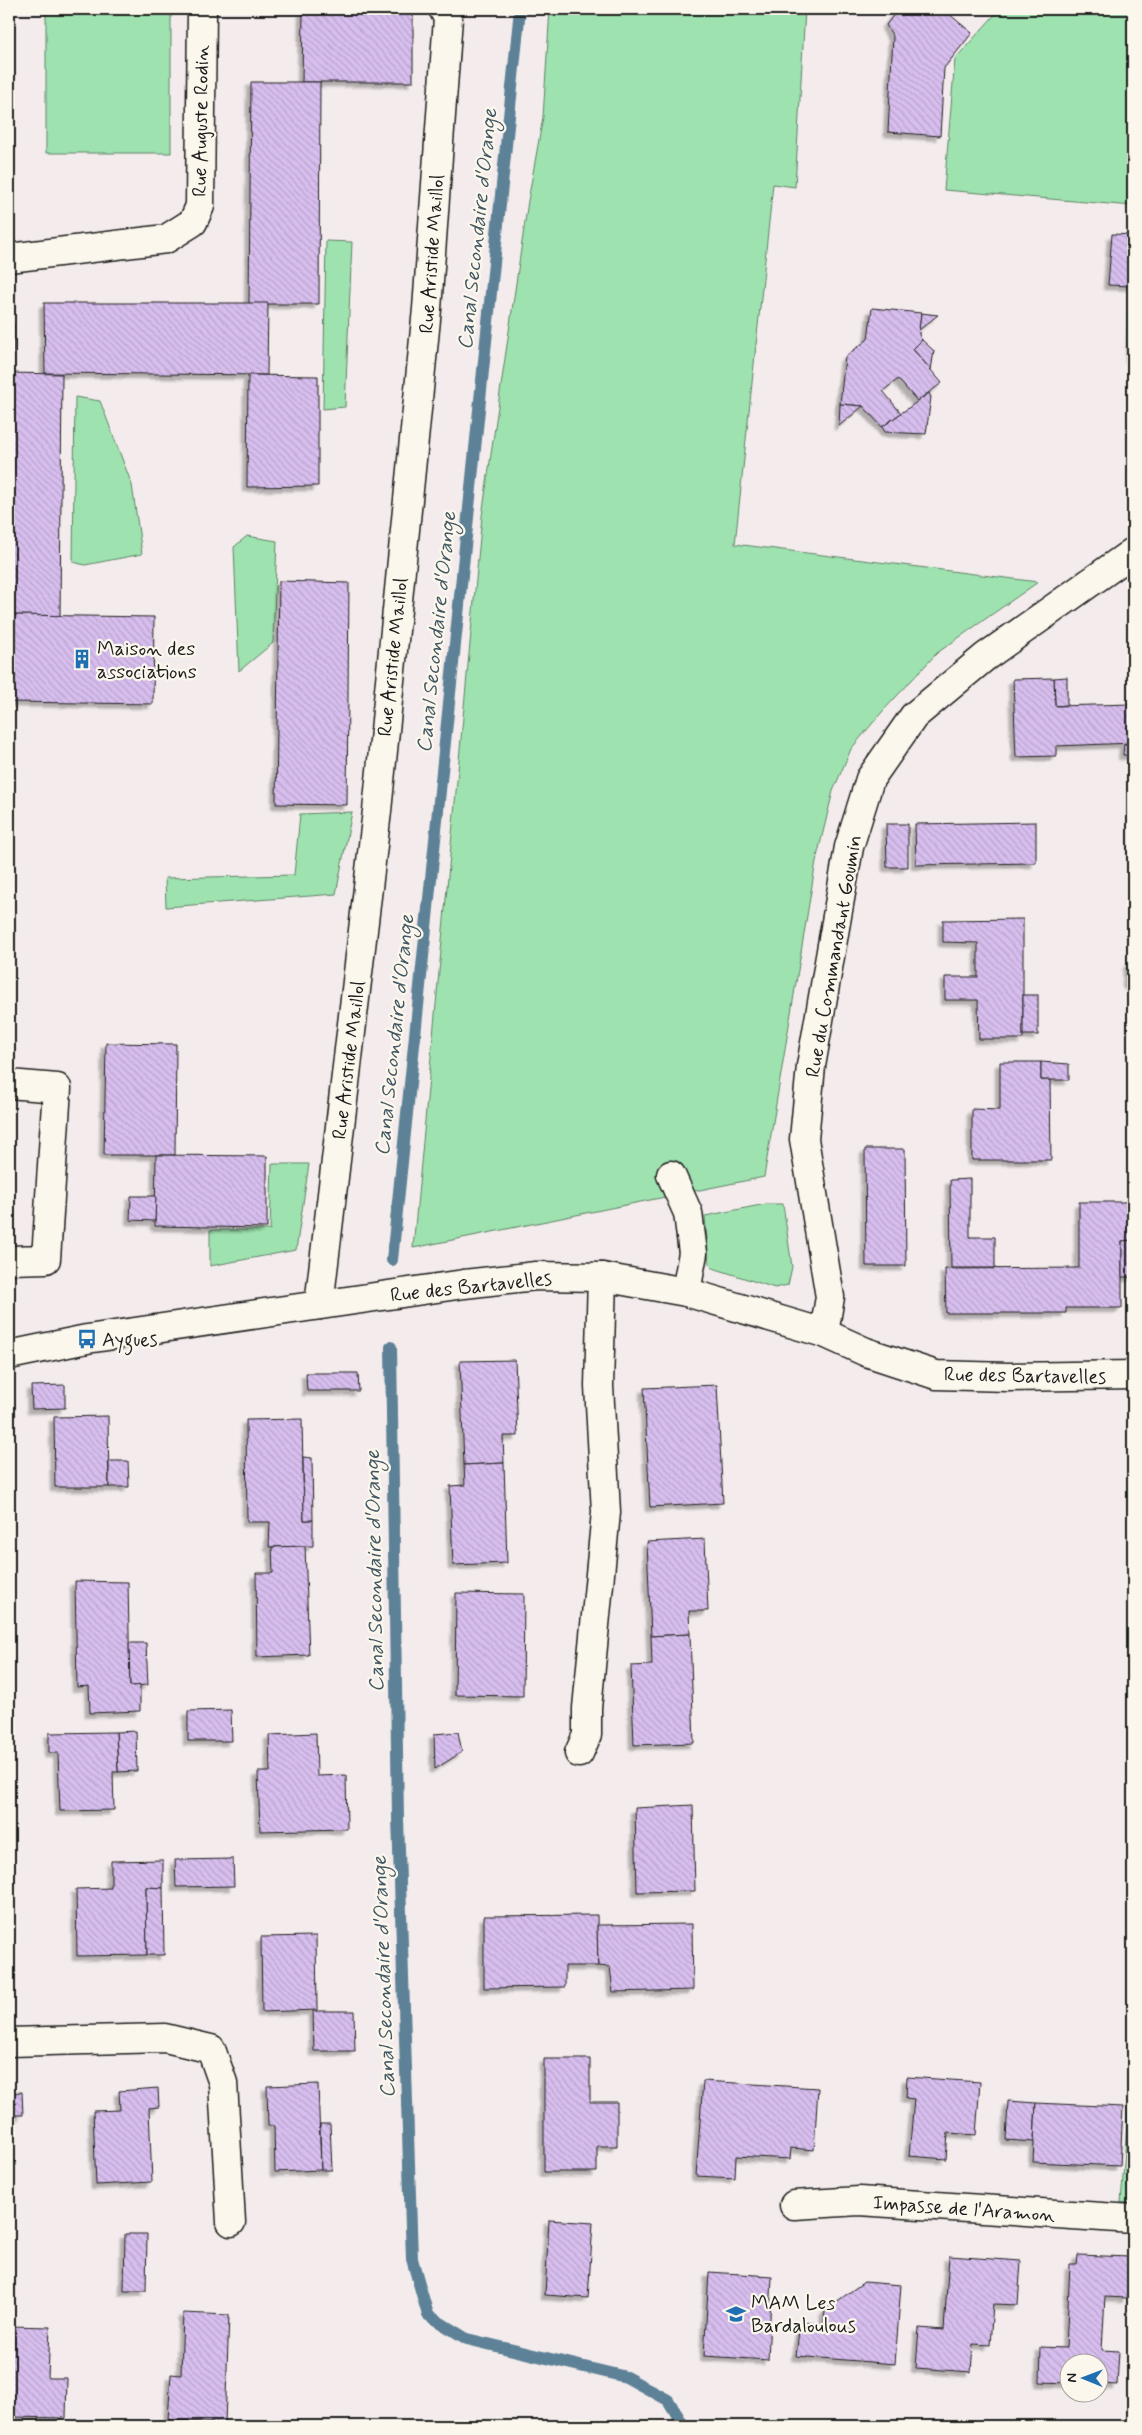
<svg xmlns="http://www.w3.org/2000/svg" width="1142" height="2435" viewBox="0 0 1142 2435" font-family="Mynerve,sans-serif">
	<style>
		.grass { fill: #9ee3af; stroke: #5d8066 }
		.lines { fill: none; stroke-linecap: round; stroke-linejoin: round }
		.stream { stroke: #5d8196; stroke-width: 12 }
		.building { fill: url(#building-back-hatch); stroke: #1c1c1c; filter: url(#shadow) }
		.minor-casing { stroke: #1c1c1c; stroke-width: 31 }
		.minor { stroke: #fbf7ec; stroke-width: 28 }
		.labels { text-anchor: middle; stroke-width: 4.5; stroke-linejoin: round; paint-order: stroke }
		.street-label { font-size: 20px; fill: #1c1c1c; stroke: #fbf7ec }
		.poi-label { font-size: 20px; fill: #1c1c1c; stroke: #fbf7ec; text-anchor: start }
		.water-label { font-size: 21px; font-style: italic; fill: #425763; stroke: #fbf7ec }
	</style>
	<defs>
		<pattern id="building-back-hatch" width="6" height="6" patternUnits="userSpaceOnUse" patternTransform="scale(1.25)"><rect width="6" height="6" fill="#d7beee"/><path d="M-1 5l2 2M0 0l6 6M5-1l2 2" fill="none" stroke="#b8a3cc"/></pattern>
		<filter id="shadow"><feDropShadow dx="-4.5" dy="4.5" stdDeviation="1" flood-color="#0004"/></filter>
	</defs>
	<rect width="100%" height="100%" fill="#f4ecec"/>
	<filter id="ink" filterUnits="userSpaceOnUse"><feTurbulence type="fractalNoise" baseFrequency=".02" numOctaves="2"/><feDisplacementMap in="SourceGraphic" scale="10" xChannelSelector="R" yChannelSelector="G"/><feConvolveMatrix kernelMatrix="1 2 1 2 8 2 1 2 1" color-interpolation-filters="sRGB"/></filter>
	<g filter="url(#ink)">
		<!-- grass -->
		<g class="grass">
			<polygon points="46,9 173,9 171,16 171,153 46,153"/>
			<polygon points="550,9 805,9 795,187 773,184 735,544 1038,582 937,653 882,712 851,749 833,791 816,861 764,1177 413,1248 482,516 528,201 543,117"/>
			<polygon points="1000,9 1133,9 1133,206 944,190 955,59"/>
			<polygon points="326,241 352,242 345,407 323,409"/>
			<polygon points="75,397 100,401 132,485 142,554 85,565 73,562"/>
			<polygon points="247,536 277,541 273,643 239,671 234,547"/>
			<polygon points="352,812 336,894 166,907 165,878 294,875 300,814"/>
			<polygon points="272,1164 309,1164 296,1250 210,1266 210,1230 270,1230"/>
			<polygon points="766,1204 783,1204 792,1267 788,1285 775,1288 713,1268 709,1264 705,1216"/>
			<polygon points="1131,2071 1133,2071 1133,2202 1121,2203"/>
		</g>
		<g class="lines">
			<!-- stream -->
			<g class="stream">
				<polyline points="392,1260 520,9"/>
				<polyline points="391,1347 398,1818 412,2259 428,2315 467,2339 626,2377 668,2400 684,2426"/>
			</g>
		</g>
		<!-- building -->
		<g class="building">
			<polygon points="898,9 943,9 972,33 944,68 940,136 888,132 893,36 886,25"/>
			<polygon points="303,11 413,12 413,82 302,82"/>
			<polygon points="251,82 320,82 319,304 249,304"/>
			<polygon points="1112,234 1133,235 1133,286 1108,285"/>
			<polygon points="44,303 268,303 267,375 45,373"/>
			<polygon points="872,308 921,313 919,335 922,340 913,349 942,383 917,401 898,379 883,391 901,413 882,427 863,406 840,404 845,357 868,339"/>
			<polygon points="1133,309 1133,358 1130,358"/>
			<polygon points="921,313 938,315 919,330"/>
			<polygon points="9,324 14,324 13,373 9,373"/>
			<polygon points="922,340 934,351 931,370 913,349"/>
			<polygon points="9,373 62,374 60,616 9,615"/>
			<polygon points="248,375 318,376 318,486 247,487"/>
			<polygon points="929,393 931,397 926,434 885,432 882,427"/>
			<polygon points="840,404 863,406 839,426"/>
			<polygon points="279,581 349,583 347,805 276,804"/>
			<polygon points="12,615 154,617 153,704 10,702"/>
			<polygon points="1067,677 1067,705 1055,706 1054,678"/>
			<polygon points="1054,678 1055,706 1133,704 1133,743 1056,746 1056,756 1016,757 1013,679"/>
			<polygon points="1133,743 1133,755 1123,755 1124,744"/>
			<polygon points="1036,822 1036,863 916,865 915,824"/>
			<polygon points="886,824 908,824 908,867 887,867"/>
			<polygon points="1023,919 1023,1039 979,1039 978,1000 945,1000 945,977 978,977 978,943 943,942 943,920"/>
			<polygon points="1133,960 1133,988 1127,983 1128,964"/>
			<rect x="1023" y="995" width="15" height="40"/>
			<polygon points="106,1043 176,1044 175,1155 104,1155"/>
			<polygon points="1000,1062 1041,1062 1041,1080 1050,1080 1051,1160 972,1160 972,1109 1000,1110"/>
			<polygon points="1041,1062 1069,1064 1069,1080 1041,1080"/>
			<polygon points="865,1149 905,1149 906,1266 866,1266"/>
			<polygon points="156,1155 267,1156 267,1228 155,1226"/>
			<polygon points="970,1179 970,1237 995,1237 995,1268 951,1268 950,1180"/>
			<polygon points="131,1196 156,1196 155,1221 130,1220"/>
			<polygon points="1079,1202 1133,1202 1133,1240 1122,1241 1122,1308 1066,1308 1066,1313 946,1313 945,1269 1079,1268"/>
			<polygon points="1133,1240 1133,1277 1122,1277 1122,1241"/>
			<polygon points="515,1360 518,1436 503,1436 504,1463 464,1465 460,1361"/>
			<polygon points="306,1373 358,1373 359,1391 307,1391"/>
			<polygon points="65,1385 65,1408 32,1409 31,1386"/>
			<polygon points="717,1385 723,1503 650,1507 644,1388"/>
			<polygon points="108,1416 109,1487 55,1487 54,1417"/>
			<polygon points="302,1419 304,1520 313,1520 313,1546 269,1547 270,1522 247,1522 246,1420"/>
			<polygon points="303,1457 312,1458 313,1520 304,1520"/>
			<polygon points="109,1461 128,1461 129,1487 109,1487"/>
			<polygon points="504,1463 507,1563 453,1565 450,1486 465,1485 464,1465"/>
			<polygon points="705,1539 708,1611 689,1611 690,1634 651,1636 647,1542"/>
			<polygon points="305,1546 309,1655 257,1657 256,1573 273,1573 272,1547"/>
			<polygon points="75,1581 128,1582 130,1686 140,1685 140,1711 90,1713 89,1686 77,1687"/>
			<polygon points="456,1593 524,1594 523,1696 455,1695"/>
			<polygon points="690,1634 694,1743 634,1745 631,1666 652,1665 651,1636"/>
			<polygon points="129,1643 146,1643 148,1685 130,1686"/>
			<polygon points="231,1710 232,1741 188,1741 188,1711"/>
			<polygon points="136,1731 137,1771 118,1772 116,1732"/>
			<polygon points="116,1732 118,1772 113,1772 114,1810 60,1811 58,1753 49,1753 49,1733"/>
			<polygon points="458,1732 462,1752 435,1769 434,1734"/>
			<polygon points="316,1733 317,1776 346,1775 347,1829 260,1831 258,1772 270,1772 269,1735"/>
			<polygon points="693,1805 695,1891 637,1892 635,1808"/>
			<polygon points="233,1859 234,1886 176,1887 175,1860"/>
			<polygon points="163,1860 163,1888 146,1887 147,1955 77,1956 76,1889 111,1888 111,1861"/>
			<polygon points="146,1887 163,1888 164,1955 147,1955"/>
			<polygon points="597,1915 598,1966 565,1966 565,1987 484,1988 484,1916"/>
			<polygon points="692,1924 693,1990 613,1992 610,1967 598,1966 597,1925"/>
			<polygon points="316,1936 317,2010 262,2012 261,1937"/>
			<polygon points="313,2011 354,2011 355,2051 314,2051"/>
			<polygon points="544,2059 590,2059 590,2102 617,2102 617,2146 597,2146 597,2172 544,2172"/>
			<polygon points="907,2077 980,2082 976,2135 948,2133 946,2159 909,2156 914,2099 906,2098"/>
			<polygon points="703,2081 818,2088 814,2150 791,2148 790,2159 736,2156 735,2178 696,2176"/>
			<polygon points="318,2084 321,2170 275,2172 274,2126 268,2126 267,2086"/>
			<polygon points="158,2088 159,2107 149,2108 152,2182 96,2185 93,2111 120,2110 119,2091"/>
			<polygon points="22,2092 23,2115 11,2115 13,2165 9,2165 9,2093"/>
			<polygon points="1008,2101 1036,2103 1034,2142 1006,2140"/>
			<polygon points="1036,2103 1123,2107 1120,2166 1033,2162"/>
			<polygon points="320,2124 330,2124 332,2170 321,2170"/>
			<polygon points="549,2220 593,2223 588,2298 545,2295"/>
			<polygon points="125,2234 147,2234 146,2291 124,2291"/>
			<polygon points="1078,2255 1130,2257 1127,2298 1105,2297 1102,2350 1119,2351 1117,2385 1100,2384 1100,2362 1070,2362 1070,2383 1040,2382 1041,2347 1066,2348 1070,2265 1077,2265"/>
			<polygon points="949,2256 1021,2261 1018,2305 993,2304 990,2345 973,2344 971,2372 916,2368 919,2328 944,2330"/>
			<polygon points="709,2272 772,2276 768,2360 704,2356"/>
			<polygon points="864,2282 901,2285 895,2364 796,2356 800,2322 824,2324 825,2310"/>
			<polygon points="183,2313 229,2315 225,2423 168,2420 171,2374 181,2375"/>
			<polygon points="9,2326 50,2327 48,2378 67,2378 66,2418 9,2417"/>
		</g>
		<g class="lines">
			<defs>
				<g id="minor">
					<polyline points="9,258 166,239 193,222 200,206 202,9"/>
					<polyline points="9,1084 57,1088 46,1259 9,1260"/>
					<polyline points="671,1175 688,1213 693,1253 686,1292"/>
					<polyline points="319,1305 377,811 427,309 448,18 443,9"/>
					<polyline points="824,1333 830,1297 804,1139 811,1066 849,847 870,779 914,716 985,657 1133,552"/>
					<polyline points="9,1355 87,1339 464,1284 536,1276 602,1277 686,1292 824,1333 866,1352 936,1375 1008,1377 1133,1375"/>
					<polyline points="579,1753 587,1735 587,1708 606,1512 599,1386 602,1277"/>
					<polyline points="9,2042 165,2038 211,2049 223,2083 231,2222"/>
					<polyline points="794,2205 859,2201 1133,2219"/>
				</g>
			</defs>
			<!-- minor casing -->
			<use href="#minor" class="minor-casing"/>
			<!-- minor -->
			<use href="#minor" class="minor"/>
		</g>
	</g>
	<!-- icons -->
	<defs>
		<symbol id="building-bare" viewBox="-9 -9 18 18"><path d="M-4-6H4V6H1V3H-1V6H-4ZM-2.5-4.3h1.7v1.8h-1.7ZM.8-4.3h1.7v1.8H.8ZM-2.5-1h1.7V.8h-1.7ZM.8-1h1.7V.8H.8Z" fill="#1f6fb2" stroke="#fbf7ec" stroke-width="2.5" paint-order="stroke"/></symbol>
		<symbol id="bus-bare" viewBox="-9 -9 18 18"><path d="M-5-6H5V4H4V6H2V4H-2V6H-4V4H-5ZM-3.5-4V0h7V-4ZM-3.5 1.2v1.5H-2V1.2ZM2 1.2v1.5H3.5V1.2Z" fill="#1f6fb2" stroke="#fbf7ec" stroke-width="2.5" paint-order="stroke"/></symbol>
		<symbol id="school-bare" viewBox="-9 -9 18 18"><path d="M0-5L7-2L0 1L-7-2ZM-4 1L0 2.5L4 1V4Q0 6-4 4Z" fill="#1f6fb2" stroke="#fbf7ec" stroke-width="2.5" paint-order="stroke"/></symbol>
	</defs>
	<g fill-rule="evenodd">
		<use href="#building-bare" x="68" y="645" width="28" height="28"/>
		<use href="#bus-bare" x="73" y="1325" width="28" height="28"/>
		<use href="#school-bare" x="722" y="2300" width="28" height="28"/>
	</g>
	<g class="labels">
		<!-- street labels -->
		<g class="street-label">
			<text transform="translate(200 121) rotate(-89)" y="7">Rue Auguste Rodin</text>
			<text transform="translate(431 254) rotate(-86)" y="7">Rue Aristide Maillol</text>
			<text transform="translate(392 657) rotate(-84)" y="7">Rue Aristide Maillol</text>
			<text transform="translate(833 956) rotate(-80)" y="7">Rue du Commandant Goumin</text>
			<text transform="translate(348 1060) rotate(-83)" y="7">Rue Aristide Maillol</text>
			<text transform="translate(471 1286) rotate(-6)" y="7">Rue des Bartavelles</text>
			<text transform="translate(1025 1375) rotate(1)" y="7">Rue des Bartavelles</text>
			<text transform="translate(964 2208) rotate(4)" y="7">Impasse de l'Aramon</text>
		</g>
		<!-- poi labels -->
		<g class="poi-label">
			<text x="97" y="655">Maison des<tspan x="97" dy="23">associations</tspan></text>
			<text x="102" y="1346">Aygues</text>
			<text x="751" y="2309">MAM Les<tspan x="751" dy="23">Bardaloulous</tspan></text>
		</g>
		<!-- water labels -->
		<g class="water-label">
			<text transform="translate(477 229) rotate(-84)" y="7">Canal Secondaire d'Orange</text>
			<text transform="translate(436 632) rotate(-84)" y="7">Canal Secondaire d'Orange</text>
			<text transform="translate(394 1035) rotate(-84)" y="7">Canal Secondaire d'Orange</text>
			<text transform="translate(374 1571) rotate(-91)" y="7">Canal Secondaire d'Orange</text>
			<text transform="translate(383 1977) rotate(-92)" y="7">Canal Secondaire d'Orange</text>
		</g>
	</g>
	<!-- margin -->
	<rect width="1142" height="2435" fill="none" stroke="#fbf7ec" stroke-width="30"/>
	<rect x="15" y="15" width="1112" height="2405" fill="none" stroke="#1c1c1c" stroke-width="2" filter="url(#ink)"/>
	<!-- north arrow -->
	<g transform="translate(1084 2378) rotate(271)"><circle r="24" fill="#fbf7ec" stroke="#a29f99"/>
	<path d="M0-4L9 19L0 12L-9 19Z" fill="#1f6fb2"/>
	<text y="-8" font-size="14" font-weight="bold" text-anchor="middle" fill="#1c1c1c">N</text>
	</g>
</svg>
